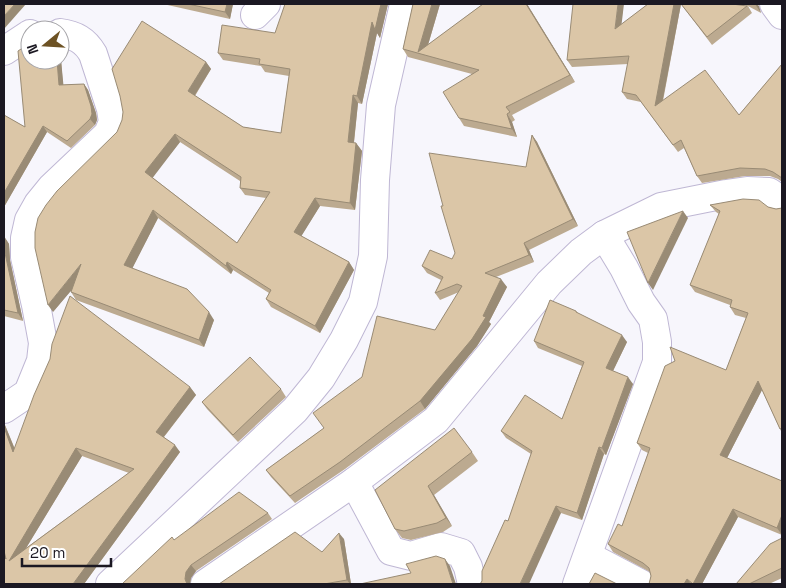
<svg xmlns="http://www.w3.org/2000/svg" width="786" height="588" viewBox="0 0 786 588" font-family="'Space Grotesk',sans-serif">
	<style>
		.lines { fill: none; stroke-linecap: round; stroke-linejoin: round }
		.minor-casing { stroke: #bfb7d4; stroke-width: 30 }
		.minor { stroke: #fff; stroke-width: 28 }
		.wall { fill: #bcaa90; fill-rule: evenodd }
		.shaded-wall { fill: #998b75 }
		.building { fill: #dbc6a7; stroke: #998b75; fill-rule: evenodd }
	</style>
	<rect width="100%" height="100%" fill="#f7f6fc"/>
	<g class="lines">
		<defs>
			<g id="minor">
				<polyline points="774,4 782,15"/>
				<polyline points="255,15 266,4"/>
				<polyline points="4,51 30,34"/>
				<path d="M4,409L28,393L41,361L43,343L36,305L25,257V238L29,220L38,204L51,188L108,134L113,122L111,109L93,54C85,40 75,35 60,33"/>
				<polyline points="354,482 391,551 411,556 441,547 461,553 468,567 472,584"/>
				<polyline points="588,556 641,584"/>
				<polyline points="110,584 295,410 321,378 344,340 363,302 373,256 375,180 381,105 404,4"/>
				<polyline points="205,584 354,482 436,420 549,283 581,252 604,235 661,207 726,194 747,191 769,192 782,201"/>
				<polyline points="577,584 657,362 657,342 653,319 641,302 624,268 604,235"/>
			</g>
		</defs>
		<!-- minor casing -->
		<use href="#minor" class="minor-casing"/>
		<!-- minor -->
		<use href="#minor" class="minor"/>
	</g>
	<!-- wall -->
	<g class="wall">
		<polygon points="163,4 233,4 230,19"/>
		<path d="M388,4L380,38L377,33L362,104L358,103L354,143H356L362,151L355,210L320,206L301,236L349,262L354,270L320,333L271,307L266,299L269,293L233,270L231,274L158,218L132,268L214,320L204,347L76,300L71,292L72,289L53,312L206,62L211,69L195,96L243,127L281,133L289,76L265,72L261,66L223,60L218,53L275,33ZM180,142L240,181V188L245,195L266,198L237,243L152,177Z"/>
		<polygon points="413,4 440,4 428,45 483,4 527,4 575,82 512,115 515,120 512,122 517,137 464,126 459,118 472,74 408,57 403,49"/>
		<polygon points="648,4 732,4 747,6 743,4 757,4 761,13 748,6 752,13 712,45 681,4 663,101 739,115 782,64 782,182 778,179 770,176 745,176 702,183 697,176 684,148 678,152 641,102 627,99 622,92 628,64 572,67 567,60 622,24"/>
		<polygon points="60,48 63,85 84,84 88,90 96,113 97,120 95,125 71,148 47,132 4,207 4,115 25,127 60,60"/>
		<polygon points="532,135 537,142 578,226 529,250 534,262 496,277 507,287 489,322 491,324 477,346 425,409 345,469 295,503 271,477 266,470 324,428 435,330 459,292 440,300 435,293 441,280 427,273 422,266 452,259 526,167"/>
		<polygon points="710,205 768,207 776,209 782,208 782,433 780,429 762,390 727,458 782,481 782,535 738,517 702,584 649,584 651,576 650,572 613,552 608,544 622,526 648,453 642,450 637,443 726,370 746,318 735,315 730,307 730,305 695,292 690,285 719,214 716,212"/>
		<polygon points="4,237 9,244 10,260 23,321 4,316"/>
		<polygon points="576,311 579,314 627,342 613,371 633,384 606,455 604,454 582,520 561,513 482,581 508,521 531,454 506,438 501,431 562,419 582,366 538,348 534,341"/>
		<path d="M190,387L196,395L164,437L180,452L84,584L6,559L4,551V423L15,449ZM82,456L129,473L26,548Z"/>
		<polygon points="281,389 286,397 238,442 207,409 202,402"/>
		<polygon points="472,452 478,461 434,495 452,526 443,532 411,540 402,538 395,529 375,490"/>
		<polygon points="268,513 272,519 196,571 191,578 190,584 122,584 174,540"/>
		<polygon points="782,538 782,578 769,584 736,584"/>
		<polygon points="344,539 351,584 219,584 322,552"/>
	</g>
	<!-- shaded-wall -->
	<g class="shaded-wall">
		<polygon points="15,4 26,4 4,29 4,16"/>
		<polygon points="227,4 233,4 230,19 225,12"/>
		<polygon points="381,4 388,4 380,38 377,33 362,104 357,96 372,22"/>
		<polygon points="432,4 440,4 425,55 418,52"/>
		<polygon points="526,4 527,4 575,82 570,75"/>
		<polygon points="618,4 624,4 620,37 615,29"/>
		<polygon points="674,4 681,4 660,114 655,106"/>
		<polygon points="755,4 757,4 759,6 761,13"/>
		<polygon points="60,48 60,49 64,91 59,85 57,60 60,60"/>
		<polygon points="206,62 211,69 193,98 188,91"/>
		<polygon points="84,84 88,90 96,113 97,120 95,125 90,119"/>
		<polygon points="353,95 358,103 353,150 348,142"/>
		<polygon points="507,114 512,122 517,137 512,129"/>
		<polygon points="43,126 47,132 4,207 4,193"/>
		<polygon points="175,134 180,142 151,180 145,172"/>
		<polygon points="532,135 537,142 578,226 573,219"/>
		<polygon points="356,143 362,151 355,210 350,203"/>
		<polygon points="315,198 320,206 299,240 294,232"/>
		<polygon points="153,210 158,218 130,273 124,265"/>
		<polygon points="683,211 688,218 653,290 648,283"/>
		<polygon points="4,236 9,244 10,260 23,321 18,313 5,253"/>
		<polygon points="524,243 529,250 534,262 529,255"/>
		<polygon points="227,262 233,270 231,274 226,266"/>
		<polygon points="349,262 354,270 320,333 315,326"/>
		<polygon points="81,264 87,272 53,312 48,305"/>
		<polygon points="501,279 507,287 489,322 491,324 477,346 425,409 420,401 483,316"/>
		<polygon points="209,312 214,320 204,347 199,340"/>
		<polygon points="622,335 627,342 611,375 606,368"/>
		<polygon points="628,377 633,384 606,455 602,448"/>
		<polygon points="758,381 763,388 725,462 720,455"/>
		<polygon points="190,387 196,395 162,439 156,432"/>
		<polygon points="4,423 5,425 19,460 13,452 4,427"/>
		<polygon points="175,445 180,452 84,584 73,584"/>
		<polygon points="599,447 604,454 582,520 577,513"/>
		<polygon points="76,448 82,456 14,568 9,561"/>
		<polygon points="428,486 434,495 452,526 446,518"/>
		<polygon points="556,506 561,513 529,584 520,584"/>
		<polygon points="733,509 738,517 702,584 693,584"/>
		<polygon points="782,515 782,535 777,528"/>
		<polygon points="339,533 344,539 351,584 350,584 347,580"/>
		<polygon points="445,559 450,566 456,584 453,584"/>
		<polygon points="191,565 196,571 191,578 190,584 187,584 185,579 186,572"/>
		<polygon points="687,579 691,584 684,584"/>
	</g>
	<!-- building -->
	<g class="building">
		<polygon points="4,4 15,4 4,16"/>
		<polygon points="188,4 227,4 225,12"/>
		<path d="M285,4H381L375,30L372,22L357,96L353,95L348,142L356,143L350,203L315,198L294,232L349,262L315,326L266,299L271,290L227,262L226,266L153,210L124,265L187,289L209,312L199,340L71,292L81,264L48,305L35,248V232L38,218L46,205L57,191L117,132L122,120L123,112L120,96L112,69L142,21L206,62L188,91L243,127L281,133L290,69L259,64L260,59L218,53L222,25L275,33ZM175,134L241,177L240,188L270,192L237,243L145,172Z"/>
		<polygon points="413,4 432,4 418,52 483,4 526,4 570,75 506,107 510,112 507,114 512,129 459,118 443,92 479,70 403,49"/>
		<polygon points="573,4 618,4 615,29 648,4 674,4 655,106 705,70 739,115 782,64 782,178 773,172 765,169 740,168 697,176 681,140 673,145 636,95 622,92 629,56 567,60"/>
		<polygon points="681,4 732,4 747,6 707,37"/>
		<polygon points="27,45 30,45 30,60 57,60 59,85 84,84 91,106 92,114 90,119 67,141 43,126 4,193 4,115 25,127 18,51"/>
		<polygon points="532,135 573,219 524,243 529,255 485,273 501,279 483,316 486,317 472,339 420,401 340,462 290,496 266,470 324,428 313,413 362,377 377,316 435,330 462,286 457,284 435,293 443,277 422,266 430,250 452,259 455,253 441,206 443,206 429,153 526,167"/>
		<polygon points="743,199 759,200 768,207 776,209 782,208 782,428 780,429 758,381 720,455 782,481 782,515 777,528 733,509 693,584 687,579 684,584 649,584 651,576 649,568 643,563 608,544 618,524 622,526 650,448 637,443 665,366 675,361 670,347 726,370 748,313 730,307 732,300 690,285 720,211 710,205"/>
		<polygon points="683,211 648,283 627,232"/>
		<polygon points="4,236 5,253 18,313 4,310"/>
		<path d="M70,296L190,387L156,432L175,445L73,584H4V556L6,559L4,551V427L13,452L34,395L50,359L52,344ZM76,448L134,469L9,561Z"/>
		<polygon points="550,300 576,311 576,312 622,335 606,368 628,377 602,448 599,447 577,513 556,506 520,584 480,584 482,581 482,571 505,520 508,521 532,451 501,431 525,395 562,419 584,362 534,341"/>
		<polygon points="250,357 281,389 233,435 202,402"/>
		<polygon points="454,428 472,452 428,486 446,518 437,523 404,531 395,529 375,490"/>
		<polygon points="239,492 268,513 191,565 186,572 185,579 187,584 122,584 172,537 174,540"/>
		<polygon points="295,532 322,552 339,533 347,580 324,584 219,584"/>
		<polygon points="782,538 782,568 749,584 736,584 770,544"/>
		<polygon points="436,556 445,559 453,584 360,584 411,573 406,564"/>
		<polygon points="595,573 617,584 589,584"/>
	</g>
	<!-- border -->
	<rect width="786" height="588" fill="none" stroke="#1b1822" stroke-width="10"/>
	<!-- north arrow -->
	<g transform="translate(45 45) rotate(252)"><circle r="24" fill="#ffffff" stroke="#a4a3a7"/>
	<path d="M0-4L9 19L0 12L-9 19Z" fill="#6d5224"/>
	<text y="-8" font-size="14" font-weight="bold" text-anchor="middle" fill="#1b1822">N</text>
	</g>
	<!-- scale -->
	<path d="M22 558v8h89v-8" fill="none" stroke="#1b1822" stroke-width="2.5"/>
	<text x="30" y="558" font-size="15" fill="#1b1822" stroke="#ffffff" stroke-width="4" paint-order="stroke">20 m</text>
</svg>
